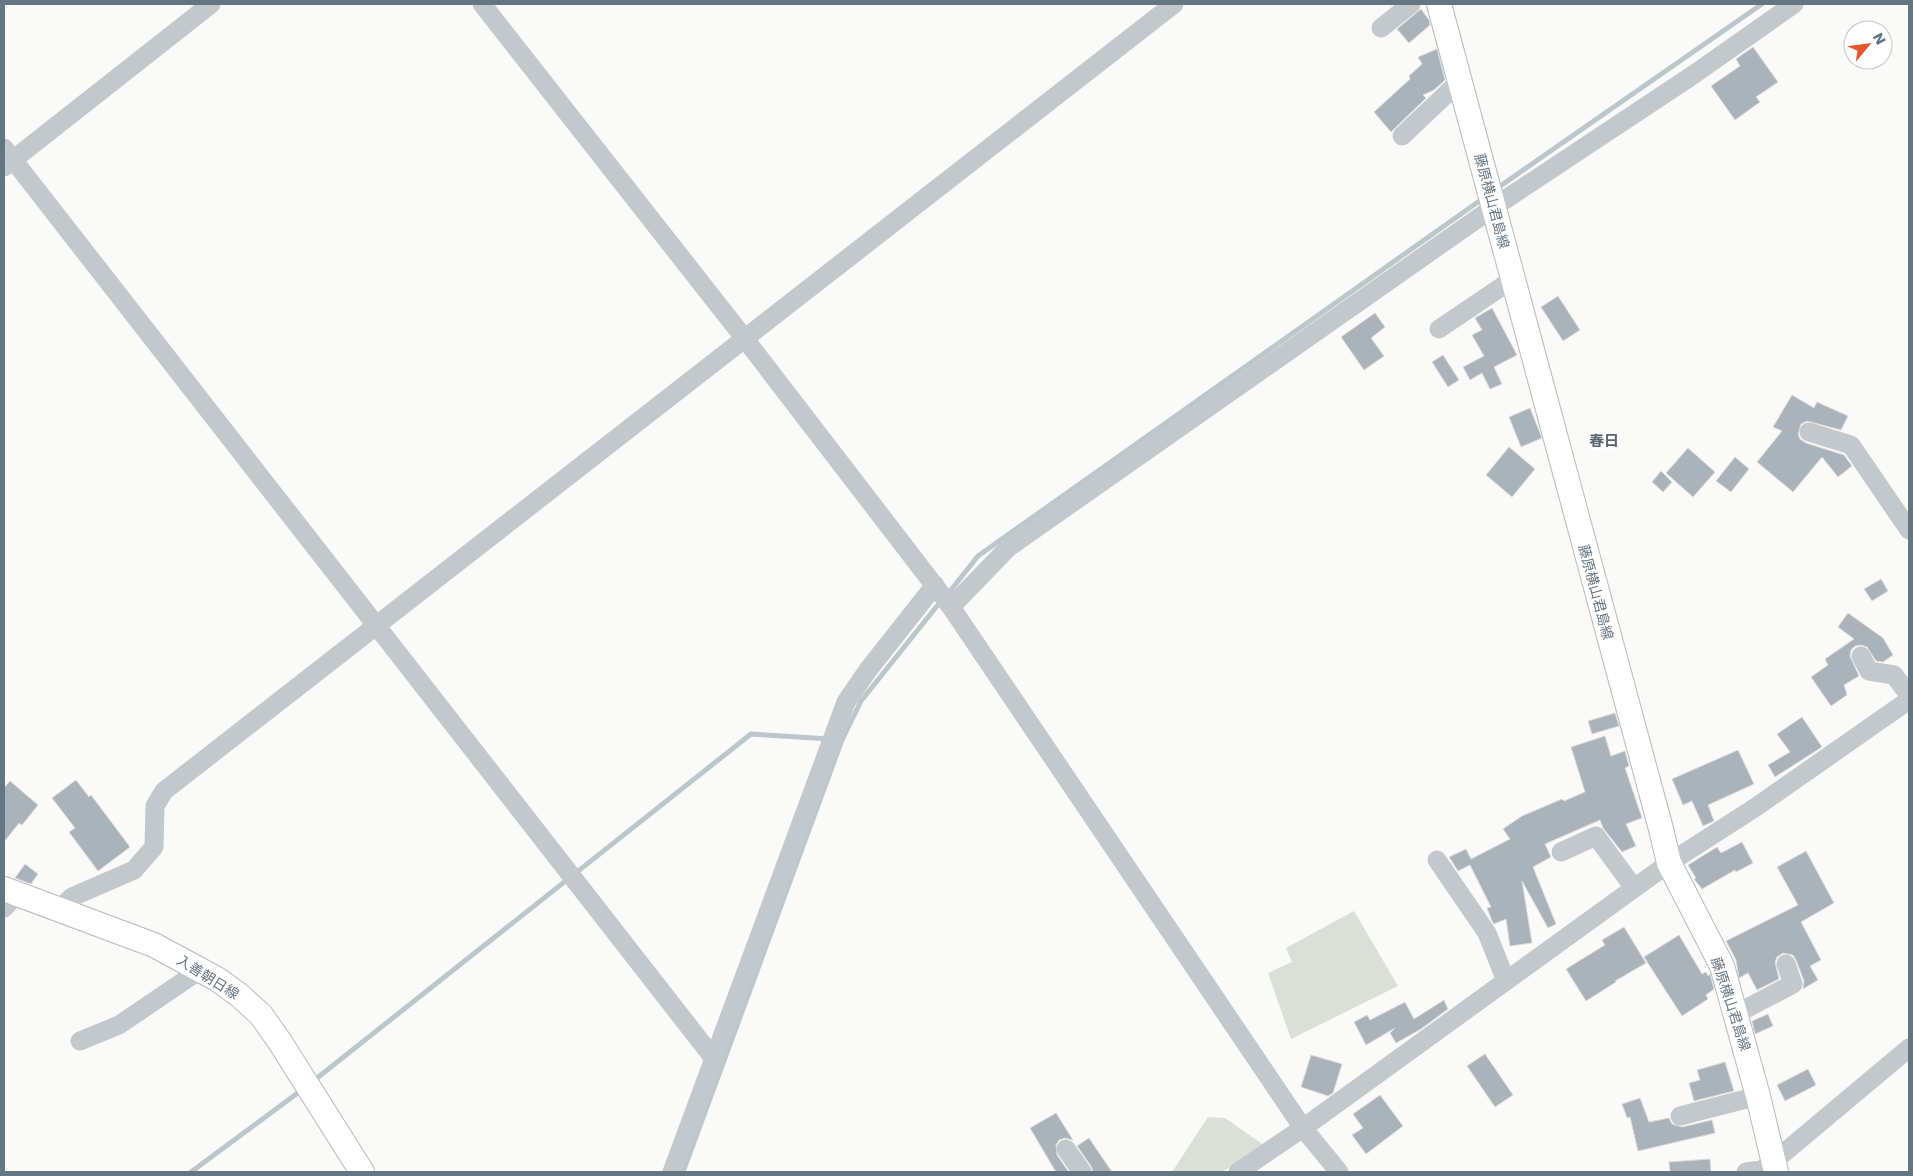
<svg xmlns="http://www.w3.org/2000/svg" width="1913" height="1176" viewBox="0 0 1913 1176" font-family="Poppins,'Noto Sans JP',sans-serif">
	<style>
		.green { fill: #dadfd7 }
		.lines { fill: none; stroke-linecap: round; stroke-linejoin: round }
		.stream { stroke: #bbc7cb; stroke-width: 5 }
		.building { fill: #aab3b9; stroke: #dcdcda }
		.major-casing { stroke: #b5babe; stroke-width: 26 }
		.minor { stroke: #c3c8cc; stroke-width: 19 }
		.major { stroke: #fff; stroke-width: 24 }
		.labels { text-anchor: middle; stroke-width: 5; stroke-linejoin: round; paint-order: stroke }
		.street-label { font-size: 14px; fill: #657683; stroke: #fff }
		.neighbourhood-label { font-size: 15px; font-weight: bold; fill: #57646e; stroke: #fff }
	</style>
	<rect width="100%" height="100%" fill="#fafaf8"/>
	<!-- green -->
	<g class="green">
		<polygon points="1354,911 1398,986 1291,1039 1268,973 1292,962 1286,948"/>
		<polygon points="1208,1117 1225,1118 1265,1146 1222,1172 1172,1172"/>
	</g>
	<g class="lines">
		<!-- stream -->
		<g class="stream">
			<polyline points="1496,189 1762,4"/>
			<polyline points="947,595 978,556 1485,197"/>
			<polyline points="312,1082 751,734 829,739"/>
			<polyline points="191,1172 303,1089"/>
			<polyline points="683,1172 842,740 861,701 941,601"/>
		</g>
	</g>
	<!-- building -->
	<g class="building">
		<polygon points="1421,9 1429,20 1430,25 1409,43 1397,29"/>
		<polygon points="1753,47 1778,82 1756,97 1760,102 1735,120 1711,86 1740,66 1736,59"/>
		<polygon points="1437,49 1445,80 1434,90 1423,95 1426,98 1391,132 1374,112 1410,79 1409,76 1422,64 1418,57"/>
		<polygon points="1558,296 1580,330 1563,341 1541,307"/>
		<polygon points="1492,308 1517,355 1494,367 1502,384 1490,389 1482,373 1470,380 1463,367 1484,356 1472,335 1482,330 1475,318"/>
		<polygon points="1375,313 1385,327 1371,338 1384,356 1364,370 1341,337"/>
		<polygon points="1443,355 1459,380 1448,387 1432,362"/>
		<polygon points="1792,395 1814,408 1817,402 1848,416 1841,430 1807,421 1801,424 1798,434 1800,439 1806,443 1844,455 1852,466 1838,477 1822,457 1793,492 1757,462 1782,431 1773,427"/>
		<polygon points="1530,408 1542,438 1521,447 1509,417"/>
		<polygon points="1509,447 1535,469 1512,497 1486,475"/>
		<polygon points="1688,448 1715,472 1693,497 1666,473"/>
		<polygon points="1735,457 1749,469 1731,492 1716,481"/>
		<polygon points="1661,471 1672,482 1663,492 1652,482"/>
		<polygon points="1881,579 1888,591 1872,601 1864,589"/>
		<polygon points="1848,613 1883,638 1893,655 1883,662 1876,661 1867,647 1861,645 1855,646 1851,650 1850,656 1859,676 1844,685 1847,695 1831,706 1811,677 1828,665 1825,659 1854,639 1838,627"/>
		<polygon points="1615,713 1619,726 1592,734 1588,721"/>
		<polygon points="1802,717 1822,747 1775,777 1768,765 1790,752 1777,734"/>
		<polygon points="1605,736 1611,756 1625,751 1629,766 1625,768 1642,818 1626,824 1636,846 1622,852 1603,828 1600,820 1545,844 1551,857 1533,867 1556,924 1548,928 1522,881 1532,943 1510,946 1506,919 1494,924 1492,921 1487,908 1491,907 1470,865 1458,871 1449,857 1466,849 1471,859 1510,839 1503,829 1522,816 1562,799 1564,801 1585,792 1571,747"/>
		<polygon points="1738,750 1754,784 1708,805 1714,821 1703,826 1692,801 1683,805 1672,779"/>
		<polygon points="76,780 89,797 91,795 130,847 98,871 69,832 75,828 52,798"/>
		<polygon points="10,781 38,805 22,825 19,823 4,842 4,788"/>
		<polygon points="1742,842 1753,863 1736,872 1735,870 1702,889 1694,879 1696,878 1688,865 1717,847 1721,853"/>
		<polygon points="1806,851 1834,903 1801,922 1821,960 1810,966 1818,980 1803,989 1804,981 1796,960 1793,955 1783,953 1777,957 1775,962 1779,979 1757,990 1748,973 1739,978 1736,960 1726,941 1798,905 1777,867"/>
		<polygon points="25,864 38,874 31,884 15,878"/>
		<polygon points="1624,927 1646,963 1615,981 1616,982 1586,1001 1566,969 1605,945 1602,940"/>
		<polygon points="1679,935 1702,974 1706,972 1708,976 1710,974 1714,989 1706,995 1708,999 1682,1016 1644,957"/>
		<polygon points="1444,1000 1448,1009 1421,1029 1396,1043 1390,1033 1395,1028 1366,1045 1354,1022 1367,1015 1370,1020 1405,1002 1414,1019"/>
		<polygon points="1768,1014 1773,1026 1755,1034 1752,1021"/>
		<polygon points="1485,1054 1513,1095 1495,1107 1467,1066"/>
		<polygon points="1311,1055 1342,1064 1333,1093 1328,1096 1301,1087"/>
		<polygon points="1725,1062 1734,1091 1694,1101 1689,1083 1700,1080 1697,1070"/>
		<polygon points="1808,1069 1816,1085 1785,1101 1777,1085"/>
		<polygon points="1380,1095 1403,1126 1366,1154 1352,1135 1363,1128 1353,1114"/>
		<polygon points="1640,1098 1649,1122 1669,1118 1672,1124 1682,1127 1712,1120 1715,1133 1638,1151 1630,1117 1627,1118 1622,1104"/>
		<polygon points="1056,1113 1073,1140 1065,1138 1059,1140 1056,1145 1057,1155 1068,1171 1066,1172 1056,1172 1030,1128"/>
		<polygon points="1089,1138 1112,1172 1093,1172 1091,1166 1077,1146"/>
		<polygon points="1710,1159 1711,1172 1670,1172 1669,1162"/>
	</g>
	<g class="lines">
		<defs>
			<g id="major">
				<polyline points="1439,4 1661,829 1669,863 1722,966 1758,1096 1776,1172"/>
				<polyline points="4,889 154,945 217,979 239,995 261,1015 280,1042 362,1172"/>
			</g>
		</defs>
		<!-- major casing -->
		<use href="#major" class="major-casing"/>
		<!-- minor -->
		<g class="minor">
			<polyline points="482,4 745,339 951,607 1303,1128 1339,1172"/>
			<polyline points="1381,28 1411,4"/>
			<polyline points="1402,136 1460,81"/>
			<polyline points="4,148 715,1060"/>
			<polyline points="4,167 211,4"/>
			<polyline points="1439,329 1513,279"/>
			<polyline points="1809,432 1851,445 1909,530"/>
			<polyline points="951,607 1009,547 1494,207 1693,75 1794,4"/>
			<polyline points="1861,656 1869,671 1894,675 1909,695"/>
			<polyline points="1561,852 1596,836 1634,888"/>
			<polyline points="1437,860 1487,933 1506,981"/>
			<polyline points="4,908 16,895"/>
			<polyline points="59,909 72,897 134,870 154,847 155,806 164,791 1174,4"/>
			<polyline points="1736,1014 1793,984 1786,964"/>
			<polyline points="80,1041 119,1025 200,970"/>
			<polyline points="1680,1116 1758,1096"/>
			<polyline points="1066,1149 1082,1172"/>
			<polyline points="672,1172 846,702 868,670 935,585"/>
			<polyline points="1238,1172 1303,1128 1669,863 1756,807 1909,700"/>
			<polyline points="1746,1172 1762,1170 1773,1162 1909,1048"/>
		</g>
		<!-- major -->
		<use href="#major" class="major"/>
	</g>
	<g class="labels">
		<!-- street labels -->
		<g class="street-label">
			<text transform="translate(1492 201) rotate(75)" y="5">藤原横山君島線</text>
			<text transform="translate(1596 592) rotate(75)" y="5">藤原横山君島線</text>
			<text transform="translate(208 977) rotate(32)" y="5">入善朝日線</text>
			<text transform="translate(1731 1004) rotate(72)" y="5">藤原横山君島線</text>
		</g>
		<!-- neighbourhood labels -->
		<g class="neighbourhood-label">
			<text x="1604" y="446">春日</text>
		</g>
	</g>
	<!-- border -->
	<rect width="1913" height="1176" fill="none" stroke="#657683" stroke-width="10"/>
	<!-- north arrow -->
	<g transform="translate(1868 45) rotate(61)"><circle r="24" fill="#ffffff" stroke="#c1c8cd"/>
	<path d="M0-4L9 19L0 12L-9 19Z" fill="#e4572e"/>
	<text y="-8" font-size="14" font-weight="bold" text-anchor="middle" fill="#657683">N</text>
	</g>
</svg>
